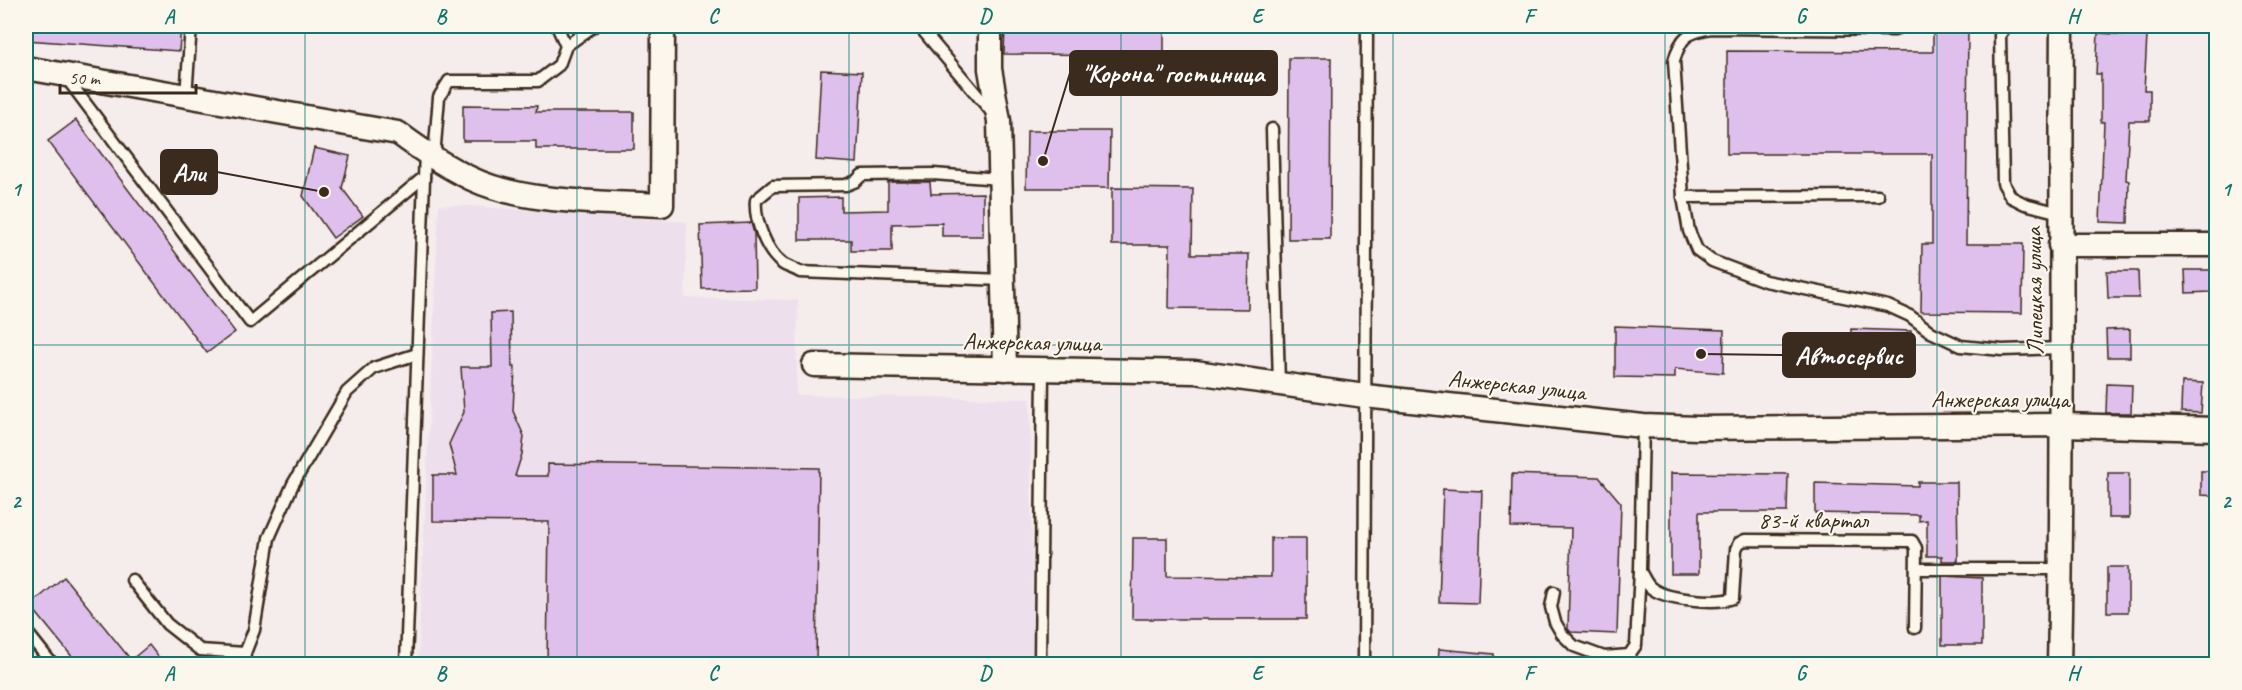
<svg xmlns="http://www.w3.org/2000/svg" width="2242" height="690" viewBox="0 0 2242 690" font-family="Caveat,sans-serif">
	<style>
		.built { fill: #eedfec }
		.building { fill: #dfc0ed; stroke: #3b2a1e; stroke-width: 1.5 }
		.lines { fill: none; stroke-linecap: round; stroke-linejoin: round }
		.service-casing { stroke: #3b2a1e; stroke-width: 15 }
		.minor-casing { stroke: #3b2a1e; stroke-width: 27 }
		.service { stroke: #fbf7ec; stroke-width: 10 }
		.minor { stroke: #fbf7ec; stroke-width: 22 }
		.grid { fill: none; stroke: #0f766e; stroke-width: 1.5; stroke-opacity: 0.55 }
		.labels { text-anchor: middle; stroke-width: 4.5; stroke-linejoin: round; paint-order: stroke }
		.street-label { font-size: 24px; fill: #3b2a1e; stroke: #fbf7ec }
		.leader { fill: none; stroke: #3b2a1e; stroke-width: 2 }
		.callout-dot { fill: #3b2a1e; stroke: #fbf7ec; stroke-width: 2 }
		.callout { fill: #3b2a1e; stroke: #3b2a1e; stroke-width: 2 }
		.callout-label { font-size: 26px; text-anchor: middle; font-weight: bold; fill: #fff }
		.neatline { fill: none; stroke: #0f766e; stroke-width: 2 }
		.grid-label { font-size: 20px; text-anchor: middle; font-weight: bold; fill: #0f766e }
	</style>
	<rect width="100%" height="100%" fill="#f5ecec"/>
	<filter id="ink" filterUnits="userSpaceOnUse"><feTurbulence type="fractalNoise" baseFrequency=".0167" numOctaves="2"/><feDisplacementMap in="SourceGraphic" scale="12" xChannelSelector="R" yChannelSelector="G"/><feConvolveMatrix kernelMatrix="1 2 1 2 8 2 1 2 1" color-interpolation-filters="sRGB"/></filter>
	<g filter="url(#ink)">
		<!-- built -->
		<polygon class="built" points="439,205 469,206 687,222 685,298 798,300 796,395 1030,399 1033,664 418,664"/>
		<!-- building -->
		<g class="building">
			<polygon points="26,26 181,26 179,51 26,40"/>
			<polygon points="1005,26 1164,26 1164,55 1004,54"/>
			<polygon points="1933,26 1968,26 1966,244 2023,244 2022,313 1921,312 1922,244 1932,244 1932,154 1727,154 1727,51 1933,52"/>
			<polygon points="2098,33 2147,36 2144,90 2150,90 2150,121 2129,121 2126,180 2129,181 2128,223 2100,222 2104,122 2101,122 2101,74 2096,74"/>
			<polygon points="1289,58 1331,58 1330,239 1288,239"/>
			<polygon points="821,70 862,72 857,163 816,160"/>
			<polygon points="463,105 537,106 536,112 634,112 634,149 536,149 536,141 463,141"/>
			<polygon points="76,120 235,332 207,353 48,141"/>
			<polygon points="1027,131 1110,131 1109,188 1026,188"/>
			<polygon points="314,148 350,156 342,188 363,216 333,238 303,196"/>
			<polygon points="888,182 930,182 931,194 983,193 983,236 942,236 942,223 892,224 892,251 851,251 851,240 799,240 799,198 841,197 841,211 888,210"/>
			<polygon points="1112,188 1193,189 1192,254 1249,254 1248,309 1169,308 1170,245 1112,245"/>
			<polygon points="751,223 754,233 755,288 702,289 700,225"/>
			<polygon points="2185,270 2211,270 2211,292 2186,293"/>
			<polygon points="2107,271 2138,271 2139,298 2108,298"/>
			<polygon points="511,312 512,367 515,367 513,411 524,436 522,454 515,476 548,476 548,464 819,468 816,664 547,664 549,522 433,521 433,475 457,475 449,444 464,412 461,367 492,367 491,313"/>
			<polygon points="1615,326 1724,330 1723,373 1675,369 1675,378 1615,377"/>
			<polygon points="1851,329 1911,331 1910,370 1850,368"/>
			<polygon points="2130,329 2130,357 2107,357 2106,330"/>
			<polygon points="2182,382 2203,383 2201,413 2181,412"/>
			<polygon points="2107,384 2132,385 2131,413 2106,413"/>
			<polygon points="2201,471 2217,471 2217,496 2201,495"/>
			<polygon points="1671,473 1788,474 1787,512 1699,512 1699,574 1671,574"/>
			<rect x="2108" y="473" width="21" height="45"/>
			<polygon points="1512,474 1599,477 1621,503 1617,634 1571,632 1568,629 1571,528 1511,527"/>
			<polygon points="1918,482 1957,482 1958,561 1942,561 1942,556 1927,556 1927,520 1919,521 1919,515 1815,513 1815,483 1918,486"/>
			<polygon points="1443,489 1482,491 1478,603 1439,602"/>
			<polygon points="1133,538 1167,538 1167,576 1271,577 1271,538 1306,538 1306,619 1132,619"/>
			<rect x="2107" y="567" width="21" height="45"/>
			<polygon points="1942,576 1982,578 1982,645 1942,645"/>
			<polygon points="64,577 131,660 149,645 164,664 78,664 30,605"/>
			<polygon points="1439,649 1494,654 1494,664 1438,664"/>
		</g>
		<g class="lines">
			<defs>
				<g id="service">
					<polyline points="919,26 994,115"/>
					<polyline points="2006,26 2000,35 2003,183 2011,197 2025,204 2060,213"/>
					<path d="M1895,30L1711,28C1687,33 1681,36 1674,61L1683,197L1689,231L1697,250L1712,261L1765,281L1888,306L1910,316L1931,332L1961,346L2002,350L2061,348"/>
					<polyline points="566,46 594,26"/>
					<polyline points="65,76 250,322 424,177"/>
					<polyline points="186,96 191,26"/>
					<polyline points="1272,129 1279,384"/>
					<polyline points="434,157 439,97 449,81 538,81 559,65 566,46 557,26"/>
					<path d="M1000,179L933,174L862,175L856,181L846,185L773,186L756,200C754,219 766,252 783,264C788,267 795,269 800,272L1003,280"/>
					<polyline points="1683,197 1878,196"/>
					<path d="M1643,426L1640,571C1643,576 1646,583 1650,587C1664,600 1717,604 1733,598L1736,549L1739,543L1745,540L1912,541L1916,548L1915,628"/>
					<polyline points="1916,569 2061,569"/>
					<polyline points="132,580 167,624 200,650 245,653"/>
					<polyline points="1554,592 1551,607 1555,622 1562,634 1574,646 1604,657 1629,655 1636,645 1640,571"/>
					<polyline points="26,631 52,664"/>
					<polyline points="406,663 425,152"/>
					<polyline points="244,664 245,653 254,630 269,538 293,484 347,392 374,368 417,354"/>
					<polyline points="1040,664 1043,370"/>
					<polyline points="1364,664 1367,26"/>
				</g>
				<g id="minor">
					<polyline points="990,26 990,69 999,121 1005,369"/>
					<path d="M26,68L398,133C421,150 446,167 472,179C525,204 603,202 662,205L663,26"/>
					<polyline points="2060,245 2216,245"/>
					<polyline points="814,365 1195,372 1365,396 1643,426 1697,428 2062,425 2216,429"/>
					<path d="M2059,664C2064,451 2060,239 2062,26"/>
				</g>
			</defs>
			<!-- service casing -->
			<use href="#service" class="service-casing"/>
			<!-- minor casing -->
			<use href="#minor" class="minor-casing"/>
			<!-- service -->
			<use href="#service" class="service"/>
			<!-- minor -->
			<use href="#minor" class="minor"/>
		</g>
	</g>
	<!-- grid -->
	<path class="grid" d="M305,26V664M577,26V664M849,26V664M1121,26V664M1393,26V664M1665,26V664M1937,26V664M26,345H2216"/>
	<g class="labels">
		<!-- street labels -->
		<g class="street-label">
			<text transform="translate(2034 291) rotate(-91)" y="8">Липецкая улица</text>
			<text transform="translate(1032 342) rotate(1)" y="8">Анжерская улица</text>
			<text transform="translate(1517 385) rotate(6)" y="8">Анжерская улица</text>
			<text x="2000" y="407">Анжерская улица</text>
			<text x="1813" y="528">83-й квартал</text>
		</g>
	</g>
	<!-- callouts -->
	<path class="leader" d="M1043 161L1070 73M324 192L217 172M1701 354L1783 355"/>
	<g class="callout-dot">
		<circle cx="1043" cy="161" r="6"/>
		<circle cx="324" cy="192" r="6"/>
		<circle cx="1701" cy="354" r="6"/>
	</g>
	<g class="callout">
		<rect x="1070" y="51" width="207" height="44" rx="6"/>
		<rect x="161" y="150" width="56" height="44" rx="6"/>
		<rect x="1783" y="333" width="132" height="44" rx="6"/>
	</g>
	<g class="callout-label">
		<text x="1173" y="82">"Корона" гостиница</text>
		<text x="189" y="181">Али</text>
		<text x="1849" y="364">Автосервис</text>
	</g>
	<!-- margin -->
	<rect width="2242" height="690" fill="none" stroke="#fbf7ec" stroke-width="66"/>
	<!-- scale -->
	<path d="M60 84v9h136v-9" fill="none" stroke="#3b2a1e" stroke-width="3"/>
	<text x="69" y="84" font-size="18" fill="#3b2a1e" stroke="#fbf7ec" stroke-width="4.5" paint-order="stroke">50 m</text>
	<rect x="33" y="33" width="2176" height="624" class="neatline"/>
	<g class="grid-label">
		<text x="169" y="23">A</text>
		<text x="441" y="23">B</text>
		<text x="713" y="23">C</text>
		<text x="985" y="23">D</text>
		<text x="1257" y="23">E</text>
		<text x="1529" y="23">F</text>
		<text x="1801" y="23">G</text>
		<text x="2073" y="23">H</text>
		<text x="16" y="196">1</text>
		<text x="2226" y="196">1</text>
		<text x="16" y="508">2</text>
		<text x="2226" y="508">2</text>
		<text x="169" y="680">A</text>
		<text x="441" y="680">B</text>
		<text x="713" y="680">C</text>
		<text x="985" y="680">D</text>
		<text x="1257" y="680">E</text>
		<text x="1529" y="680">F</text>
		<text x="1801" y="680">G</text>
		<text x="2073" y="680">H</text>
	</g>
</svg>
